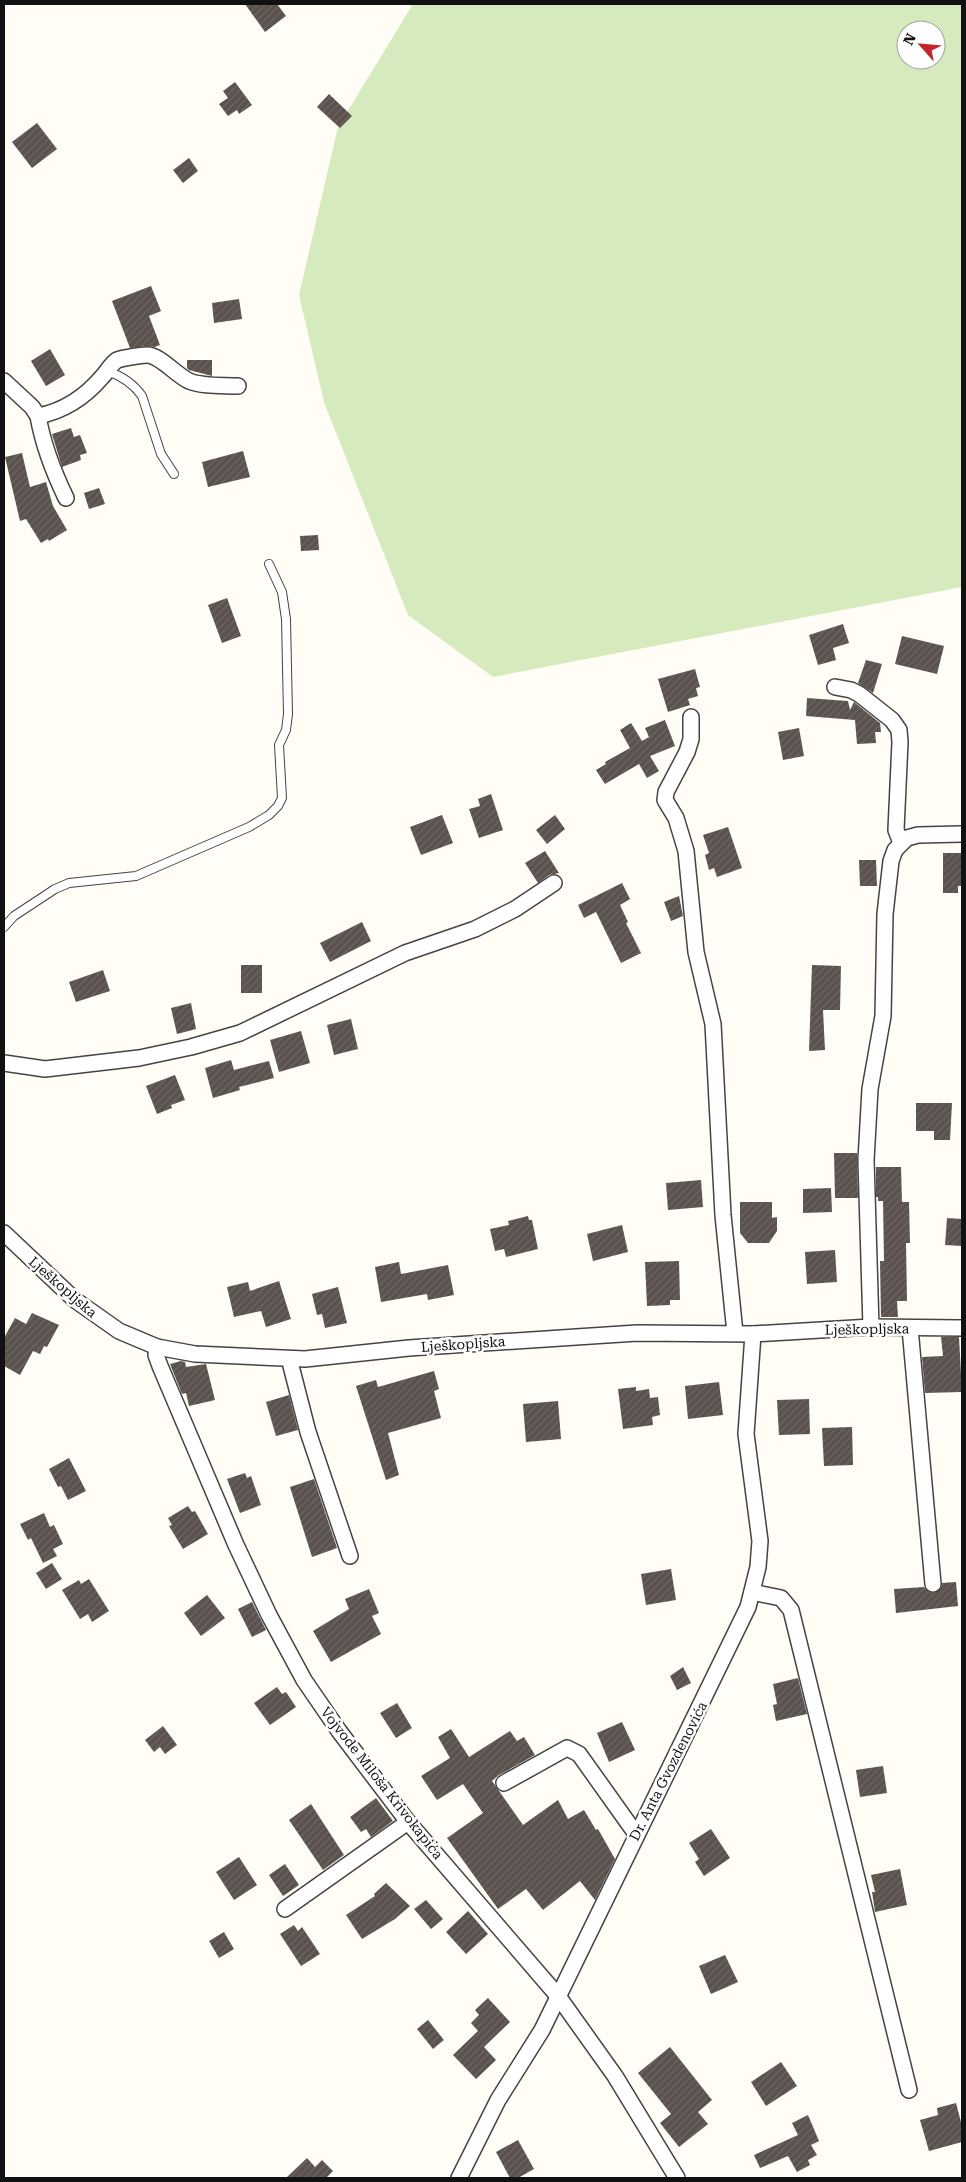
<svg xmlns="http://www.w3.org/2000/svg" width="966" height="2182" viewBox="0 0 966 2182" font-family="'Roboto Serif',serif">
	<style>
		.grass { fill: #d5ebbd; fill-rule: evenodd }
		.building { fill: url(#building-hatch) }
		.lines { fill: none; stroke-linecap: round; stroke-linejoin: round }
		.service-casing { stroke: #444; stroke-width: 10 }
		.minor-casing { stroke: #444; stroke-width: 18 }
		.service { stroke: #fff; stroke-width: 8 }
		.minor { stroke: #fff; stroke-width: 15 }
		.labels { text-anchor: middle; stroke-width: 5; stroke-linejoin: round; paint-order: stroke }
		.street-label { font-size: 14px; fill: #111; stroke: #fff }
	</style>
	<defs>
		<pattern id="building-hatch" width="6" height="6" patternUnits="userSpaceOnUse" patternTransform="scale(1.25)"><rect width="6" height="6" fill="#5a524d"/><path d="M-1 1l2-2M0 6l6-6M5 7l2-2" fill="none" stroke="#6d6662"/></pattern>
	</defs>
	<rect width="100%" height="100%" fill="#fffdf5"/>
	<!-- grass -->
	<path class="grass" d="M413,4H962V587L493,677L408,615L324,402L299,295L338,127ZM906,30H936V60H906Z"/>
	<!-- building -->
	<g class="building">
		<polygon points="245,4 277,4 286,16 265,32"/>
		<polygon points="235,82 252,105 239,114 237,110 228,116 219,104 228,98 223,91"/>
		<polygon points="329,94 352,116 340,128 317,107"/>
		<polygon points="37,123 57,149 32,168 12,142"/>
		<polygon points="189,158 198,171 183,183 173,170"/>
		<polygon points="151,286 161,311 149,316 160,345 155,347 147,346 130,348 112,301"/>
		<polygon points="239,299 242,319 214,323 212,303"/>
		<polygon points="50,349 65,375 46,386 31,361"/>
		<polygon points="187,360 212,360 212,376 189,370 187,368"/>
		<polygon points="71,428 74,437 80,435 87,453 80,455 81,460 62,467 52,434"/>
		<polygon points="243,451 250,477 208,487 202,462"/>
		<polygon points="22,453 30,487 46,482 53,506 67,530 49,541 48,539 41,543 26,519 20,521 5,457"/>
		<polygon points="99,488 105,504 89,509 84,493"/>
		<polygon points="318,535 319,550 301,551 300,536"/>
		<polygon points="227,598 241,636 222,643 208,605"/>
		<polygon points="843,624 849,643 833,648 836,660 818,665 809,635"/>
		<polygon points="902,636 944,646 937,674 895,664"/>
		<polygon points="866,660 882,664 873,693 858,683"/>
		<polygon points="695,669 700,687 696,688 698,696 688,699 690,705 668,712 658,679"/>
		<polygon points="807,698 848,701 850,710 854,702 880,723 881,732 875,732 876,743 857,744 855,720 806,716"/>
		<polygon points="665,720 675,746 650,756 659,771 647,778 639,764 605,784 596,770 606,764 605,762 630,748 620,730 631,723 642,741 649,737 645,728"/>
		<polygon points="799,728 804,756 783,760 778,732"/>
		<polygon points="491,794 503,830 479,838 469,809 480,806 478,799"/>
		<polygon points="442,815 453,843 421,855 410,827"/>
		<polygon points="555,815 565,829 547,844 536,830"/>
		<polygon points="728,827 742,868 717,877 714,868 709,870 705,855 709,853 703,835"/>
		<polygon points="545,851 559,873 549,875 538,883 525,863"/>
		<polygon points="943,853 962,853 962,886 958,886 958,893 943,893"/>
		<polygon points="859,860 876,860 877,886 860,886"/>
		<polygon points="622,883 630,899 620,905 628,922 626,923 641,953 621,963 596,912 584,918 578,905"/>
		<polygon points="679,896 683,916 671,921 664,902"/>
		<polygon points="362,922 371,941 330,962 320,943"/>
		<rect x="241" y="965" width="21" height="28"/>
		<polygon points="812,965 841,966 840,1010 823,1010 825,1050 809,1051"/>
		<polygon points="103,970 110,991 76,1002 69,982"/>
		<polygon points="191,1003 196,1029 177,1034 171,1008"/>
		<polygon points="351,1019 358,1049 334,1055 327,1025"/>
		<polygon points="301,1031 310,1063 279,1072 270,1040"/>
		<polygon points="231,1060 234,1070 269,1061 274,1078 239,1087 240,1090 213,1098 205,1068"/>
		<polygon points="175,1075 185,1100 171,1105 172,1108 157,1114 146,1086"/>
		<polygon points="916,1103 952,1103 950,1140 934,1140 934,1131 916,1131"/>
		<polygon points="834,1153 857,1153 858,1198 835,1198"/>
		<polygon points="876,1167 901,1167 902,1202 909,1202 910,1243 906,1243 907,1301 897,1301 898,1317 881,1317 880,1261 884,1261 883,1201 878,1201 878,1197 876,1197"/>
		<polygon points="701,1180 703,1207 668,1210 666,1183"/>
		<polygon points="831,1188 832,1212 803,1213 803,1189"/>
		<polygon points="740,1202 772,1202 772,1218 777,1217 777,1231 769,1243 748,1243 740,1233"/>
		<polygon points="528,1216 529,1220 532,1220 538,1249 506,1257 504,1249 495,1251 490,1229 509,1225 508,1221"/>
		<polygon points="947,1218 962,1219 962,1246 945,1245"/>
		<polygon points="622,1225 628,1252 593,1261 587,1234"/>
		<polygon points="835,1250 837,1282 807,1284 805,1252"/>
		<polygon points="679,1261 680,1300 670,1300 670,1305 647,1306 645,1262"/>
		<polygon points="399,1262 401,1274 448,1265 454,1295 428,1300 427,1294 381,1302 375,1267"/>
		<polygon points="279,1281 291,1319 266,1327 261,1311 234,1317 227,1287 248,1282 250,1291"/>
		<polygon points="338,1287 347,1323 325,1328 322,1314 317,1315 312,1294"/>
		<polygon points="32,1313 59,1325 47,1347 44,1346 40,1354 33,1351 20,1375 4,1366 4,1338 15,1318 26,1324"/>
		<polygon points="941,1337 959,1337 962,1392 925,1393 922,1357 943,1356"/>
		<polygon points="181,1361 185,1362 186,1367 206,1364 215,1400 189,1406 186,1393 182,1394 170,1364"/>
		<polygon points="434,1371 439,1389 434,1391 441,1418 388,1433 399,1475 386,1480 356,1386 376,1380 378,1387"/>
		<polygon points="719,1382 723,1415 688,1419 685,1386"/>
		<polygon points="636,1387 636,1391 649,1389 650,1398 658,1397 660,1415 652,1417 653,1425 623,1429 618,1389"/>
		<polygon points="289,1395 298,1430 276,1436 266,1402"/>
		<polygon points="809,1399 810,1434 779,1435 777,1400"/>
		<polygon points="558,1401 561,1439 526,1442 523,1404"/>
		<polygon points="852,1427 853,1465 824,1466 822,1428"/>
		<polygon points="69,1458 86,1491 68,1500 61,1486 58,1487 49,1469"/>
		<polygon points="245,1473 247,1478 251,1476 261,1505 240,1513 227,1479"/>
		<polygon points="314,1479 337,1548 312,1557 290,1487"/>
		<polygon points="188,1506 192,1512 195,1511 208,1534 183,1549 169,1526 172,1525 168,1518"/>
		<polygon points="44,1513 50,1527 54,1525 63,1544 53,1549 57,1556 43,1563 31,1538 28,1540 20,1524"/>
		<polygon points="52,1563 62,1579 46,1589 36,1573"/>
		<polygon points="671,1569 676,1600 646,1605 641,1574"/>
		<polygon points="89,1579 109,1611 92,1622 88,1614 80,1619 62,1590 79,1580 81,1584"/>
		<polygon points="956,1582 958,1606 896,1613 894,1589 924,1587 929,1592 934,1593 941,1588 942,1583"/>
		<polygon points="369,1589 379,1613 372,1616 381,1634 331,1662 313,1631 349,1609 345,1599"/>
		<polygon points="207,1595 225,1618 201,1636 184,1613"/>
		<polygon points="252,1602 266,1630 252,1637 238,1609"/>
		<polygon points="683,1667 691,1683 677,1690 670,1676"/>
		<polygon points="798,1678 807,1714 776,1721 773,1705 777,1704 773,1684"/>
		<polygon points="277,1687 282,1694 286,1692 296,1707 270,1725 254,1703"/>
		<polygon points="397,1703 412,1728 396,1738 380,1713"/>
		<polygon points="622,1722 635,1750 609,1762 597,1733"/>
		<polygon points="163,1726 177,1745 165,1754 160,1747 154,1752 145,1740"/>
		<polygon points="451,1729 469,1757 510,1731 517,1741 524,1737 535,1755 499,1775 492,1781 523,1825 558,1800 568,1819 584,1810 596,1830 598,1829 615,1859 595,1900 580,1881 543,1910 526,1889 498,1909 447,1838 483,1813 463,1784 437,1800 421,1776 450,1758 438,1737"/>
		<polygon points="883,1766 887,1793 860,1797 856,1770"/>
		<polygon points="376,1798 393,1821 371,1837 366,1829 361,1832 350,1817"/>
		<polygon points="311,1804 344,1855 323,1870 289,1820"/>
		<polygon points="711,1829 730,1858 704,1876 695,1862 699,1859 689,1843"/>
		<polygon points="239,1857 257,1885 234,1900 216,1872"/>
		<polygon points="285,1864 299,1885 283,1896 269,1875"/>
		<polygon points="900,1869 907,1905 875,1912 872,1892 875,1892 871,1875"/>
		<polygon points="386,1883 410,1906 395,1919 362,1939 346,1915 375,1896 374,1894"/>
		<polygon points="426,1900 443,1919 431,1929 414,1909"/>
		<polygon points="468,1911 488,1934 466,1954 446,1932"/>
		<polygon points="294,1925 298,1931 302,1927 320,1954 301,1966 280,1934"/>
		<polygon points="224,1932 234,1949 219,1958 209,1941"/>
		<polygon points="725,1955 738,1982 711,1994 699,1966"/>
		<polygon points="488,1998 510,2022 484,2047 496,2060 476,2079 453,2055 478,2031 471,2023 479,2015 475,2010"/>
		<polygon points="428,2020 444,2040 433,2049 417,2029"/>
		<polygon points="670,2047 712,2100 698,2112 708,2124 679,2147 660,2123 671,2114 638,2073"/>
		<polygon points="781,2062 797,2086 766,2106 751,2082"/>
		<polygon points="956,2103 962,2126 962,2142 929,2151 920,2120 938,2115 937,2108"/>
		<polygon points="808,2115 819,2141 811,2145 817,2155 808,2160 810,2165 797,2172 788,2156 760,2168 754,2155 798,2135 792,2123"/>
		<polygon points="518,2140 534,2169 518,2178 510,2178 496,2152"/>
		<polygon points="307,2158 315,2167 322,2160 333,2171 326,2178 286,2178"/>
	</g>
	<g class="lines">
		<defs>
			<g id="service">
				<path d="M107,371C122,376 133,383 142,396L161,454L174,474"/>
				<polyline points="4,927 14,916 55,889 69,883 136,876 249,827 269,815 278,806 282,798 279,745 286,730 288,714 286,619 282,592 269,564"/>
			</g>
			<g id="minor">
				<path d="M4,381L32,407L38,416C64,411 85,397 102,377C107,372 111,364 117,360C123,358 141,355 147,355C160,355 176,375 189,381C204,387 223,385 238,386"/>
				<path d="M38,416C43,445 53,471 66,498"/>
				<polyline points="835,687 851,690 859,694 892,720 899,730 900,742 896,830 901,843"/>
				<polyline points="691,717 691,739 687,752 666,792 665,800 676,818 686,851 696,952 713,1024 723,1215 735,1333"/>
				<polyline points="4,1063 45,1069 139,1058 191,1047 240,1033 405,953 475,929 515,909 554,883"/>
				<polyline points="4,1233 75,1300 119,1331 157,1347 195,1354 305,1359 409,1348 637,1333 753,1334 871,1327 962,1328"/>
				<polyline points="871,1327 866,1160 870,1089 883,1016 885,914 891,861 895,850 907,838 918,835 962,834"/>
				<polyline points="910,1328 933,1584"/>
				<polyline points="157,1347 156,1355 160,1366 236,1545 269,1615 304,1680 339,1731 408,1822 558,1996 615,2076 677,2178"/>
				<polyline points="291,1359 291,1366 308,1432 350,1556"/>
				<polyline points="752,1592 781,1598 791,1610 909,2090"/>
				<polyline points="504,1783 567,1748 579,1754 636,1834"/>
				<polyline points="285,1909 408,1822"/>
				<polyline points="459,2178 498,2100 542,2030 748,1607 758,1567 760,1541 746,1434 753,1334"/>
			</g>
		</defs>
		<!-- service casing -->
		<use href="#service" class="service-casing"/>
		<!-- minor casing -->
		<use href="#minor" class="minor-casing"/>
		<!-- service -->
		<use href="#service" class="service"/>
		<!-- minor -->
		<use href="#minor" class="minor"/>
	</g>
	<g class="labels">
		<!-- street labels -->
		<g class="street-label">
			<text transform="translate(63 1287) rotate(41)" y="5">Lješkopljska</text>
			<text transform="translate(867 1329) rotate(-1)" y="5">Lješkopljska</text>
			<text transform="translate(463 1344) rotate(-4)" y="5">Lješkopljska</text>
			<text transform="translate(668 1771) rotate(-63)" y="5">Dr. Anta Gvozdenovića</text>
			<text transform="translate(382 1783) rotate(52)" y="5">Vojvode Miloša Krivokapića</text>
		</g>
	</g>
	<!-- border -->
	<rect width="966" height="2182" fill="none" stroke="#111111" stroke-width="10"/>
	<!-- north arrow -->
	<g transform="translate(921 45) rotate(297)"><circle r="24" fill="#ffffff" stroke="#a0a0a0"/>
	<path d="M0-4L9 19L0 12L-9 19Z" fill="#c4262e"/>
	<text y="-8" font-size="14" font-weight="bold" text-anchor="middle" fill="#111111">N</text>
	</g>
</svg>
